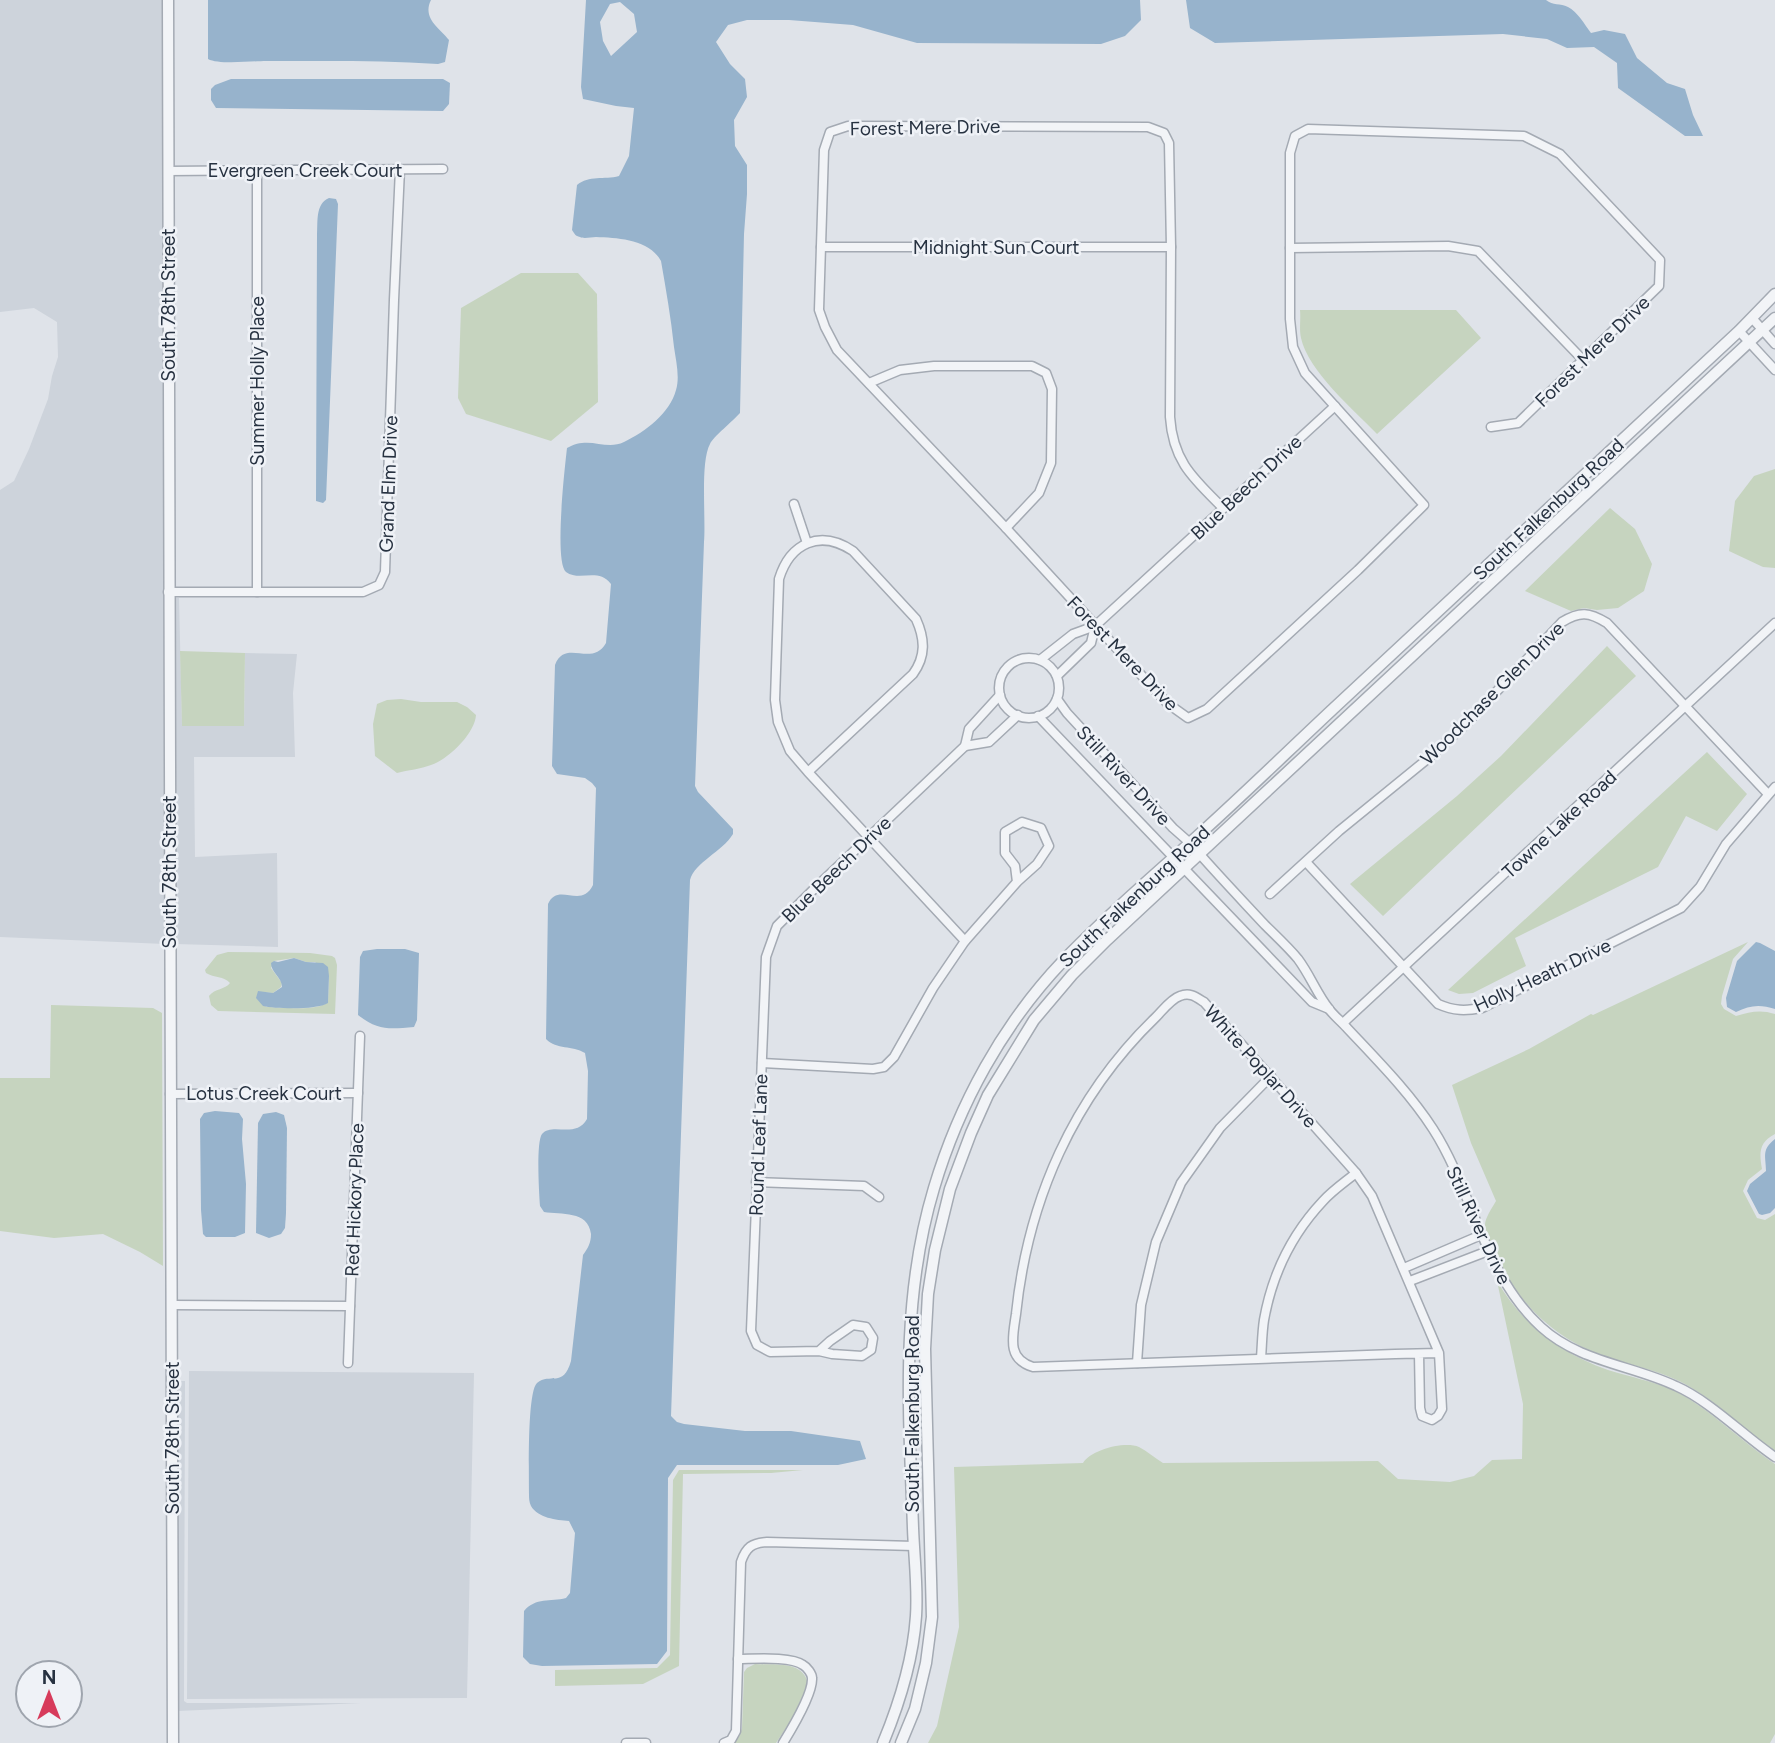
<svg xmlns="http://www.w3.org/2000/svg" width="1775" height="1743" viewBox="0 0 1775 1743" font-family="Figtree,sans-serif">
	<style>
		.built { fill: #cdd3db }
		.green { fill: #c6d4bf; fill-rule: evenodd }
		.water { fill: #97b3cc; fill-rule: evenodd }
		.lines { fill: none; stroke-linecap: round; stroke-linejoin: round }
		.minor-casing { stroke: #a4aab3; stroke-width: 11 }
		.tertiary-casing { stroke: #a4aab3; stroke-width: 13 }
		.minor { stroke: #f2f4f7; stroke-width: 8 }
		.tertiary { stroke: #f2f4f7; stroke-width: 10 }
		.labels { text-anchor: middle; stroke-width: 5; stroke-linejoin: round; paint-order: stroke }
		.street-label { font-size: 19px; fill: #273241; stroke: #eff2f7 }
	</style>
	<rect width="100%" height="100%" fill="#dfe3e9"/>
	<!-- built -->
	<g class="built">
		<polygon points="0,0 163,0 165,944 0,937 0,490 14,481 29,449 48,399 52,376 58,357 57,322 34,308 0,312"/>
		<polygon points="173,598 179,598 182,726 244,726 245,653 297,654 293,693 295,757 194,757 195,857 277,853 278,947 175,944"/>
		<polygon points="189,1371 474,1373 467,1698 187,1699"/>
		<polygon points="177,1381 185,1381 184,1701 187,1703 361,1703 178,1711"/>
	</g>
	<!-- green -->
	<g class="green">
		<polygon points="521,273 578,273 597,294 598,402 551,441 466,414 458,398 461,308"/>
		<path d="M1300,310H1456L1481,338L1377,434C1354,410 1308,371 1301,338C1299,329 1301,319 1300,310Z"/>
		<polygon points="1775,469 1775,568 1763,567 1729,551 1735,501 1754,476"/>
		<polygon points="1610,508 1635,529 1652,564 1644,591 1618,608 1597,610 1584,608 1571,611 1525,591"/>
		<polygon points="1607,646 1636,676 1383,916 1350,884 1457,796 1501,756"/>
		<polygon points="180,651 245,653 244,726 182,726"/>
		<path d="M401,699L421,702H457L467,707L476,715C475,733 449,759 431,765C421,769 408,770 397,773L375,756L373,724L377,704L387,700Z"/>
		<polygon points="1707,752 1747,794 1717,831 1686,816 1658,867 1515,938 1526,966 1473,993 1459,994 1448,990"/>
		<path d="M1748,942L1733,959L1722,996L1721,1004L1724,1009L1736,1016C1750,1012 1760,1009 1775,1014V1134C1759,1142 1759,1153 1762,1169L1748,1180L1743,1191L1757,1218L1765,1220L1775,1214V1451C1743,1429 1714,1398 1679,1381C1658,1371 1635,1366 1613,1359C1563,1344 1524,1311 1501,1265C1495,1254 1485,1239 1485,1225C1485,1218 1492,1208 1496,1201L1471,1143L1452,1085L1529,1049L1591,1014L1593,1015Z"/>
		<path d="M228,952L310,953L332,956L335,958L337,965L335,1014L218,1011L211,1005L209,996C215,988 225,990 230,983C224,976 214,978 206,973L205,970L217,955ZM294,958L306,962H315L329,976L328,1002C316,1012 282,1007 266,1007L258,992L273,993L281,987L282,983L271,968L274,961Z"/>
		<polygon points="51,1005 153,1008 162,1013 163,1266 140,1252 103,1234 54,1238 0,1231 0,1078 50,1078"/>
		<path d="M1497,1281C1522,1324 1561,1354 1608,1370C1630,1377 1653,1381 1675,1391C1709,1408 1742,1442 1775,1464V1734L1770,1743H928L937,1726L959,1627L954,1467L1083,1463C1091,1450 1124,1441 1139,1447C1147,1451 1155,1458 1163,1463L1378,1461L1398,1479L1450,1482L1474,1476L1492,1460L1522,1459L1523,1404Z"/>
		<polygon points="679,1470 803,1470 771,1473 683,1474 679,1666 643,1684 555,1686 555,1670 657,1668 670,1655 673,1480"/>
		<path d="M755,1664C774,1665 804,1660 808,1684L792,1719L776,1743H734L740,1735L742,1728L744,1672L747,1668Z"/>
	</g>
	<!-- water -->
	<g class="water">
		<path d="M208,0H431C422,18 439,28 449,40L445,62L438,64C381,60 324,61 266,61C252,61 219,65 208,59Z"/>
		<path d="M586,0H1140L1141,20L1125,36L1101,44L917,43L853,25L789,20H747L728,25L716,42L730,64L745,79L747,97L734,120L735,146L747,165V194L744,234L740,413C733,421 713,437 710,444C700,462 706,518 704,542L695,786L698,792L733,829V834C722,852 695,862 690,880L671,1416L677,1422L684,1424L745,1431H791L860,1441L866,1459L838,1465H677L668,1478L667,1651L657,1664L542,1666L530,1664L523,1657L524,1611C536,1597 550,1602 566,1598L570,1593L575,1533L569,1521C556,1520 538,1518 531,1506C529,1502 529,1498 529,1494C529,1476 527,1392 537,1383C550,1372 563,1389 571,1361L583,1255C588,1248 591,1243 591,1234C588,1210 561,1215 544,1212L540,1206C539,1193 536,1142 542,1134C552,1122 576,1139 587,1119L588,1071L585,1053C572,1045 557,1050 546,1039L548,904C558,881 581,910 593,885L596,788L592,783L585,778L557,774L552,766L555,665C565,638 592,668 606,643L611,584C598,567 580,582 566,572C554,562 565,466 567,448C589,435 605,451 624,442C645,432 670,413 676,390C680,377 676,361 674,347C671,318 666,290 661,261C649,239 618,238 596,237C591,237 584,239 580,237C575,236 575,234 572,230L577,185C589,175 604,180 619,176L629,156L634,108L616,106L583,99L581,87ZM620,2L634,14L637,32L611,56L603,41L600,22L610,4Z"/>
		<path d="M1186,0H1546C1553,6 1560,3 1568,7C1577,11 1585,25 1591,33L1604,30L1625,34L1637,58L1667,83L1685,89L1693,115L1703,136H1685L1618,88L1617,63L1594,47L1567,48L1547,39L1503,34L1215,43L1190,28Z"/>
		<polygon points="231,79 443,79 450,83 449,104 443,111 216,108 211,100 211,89 215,85"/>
		<path d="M329,198L336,199L338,204L326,500L323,503L316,501L317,236C318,222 315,204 329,198Z"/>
		<path d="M1756,942L1760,943L1775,951V1009C1760,1004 1750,1005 1736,1012L1727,1007L1726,998L1737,961Z"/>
		<path d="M377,949H405L419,953L417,1020L414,1027C390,1029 378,1031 358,1015L360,957L363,951Z"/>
		<path d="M294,958L306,962L323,963L328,967L329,976L328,1003C318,1010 276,1009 263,1006L256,998L258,991L273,993L282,987C282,977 271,973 271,963L274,961L278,962Z"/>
		<polygon points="215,1111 239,1113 243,1119 242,1139 246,1184 245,1233 235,1237 206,1237 203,1234 201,1210 200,1119 204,1113"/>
		<polygon points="276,1112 284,1115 287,1128 286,1213 285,1228 281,1234 269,1238 256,1233 258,1123 263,1114"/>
		<path d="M1775,1139V1208L1770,1213L1762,1215L1759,1214L1747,1191L1750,1184L1766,1171C1766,1156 1761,1150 1775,1139Z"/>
	</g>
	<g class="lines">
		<defs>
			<g id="minor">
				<polyline points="257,170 257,592"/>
				<polyline points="168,171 443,169"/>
				<polyline points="821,247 1171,247"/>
				<polyline points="1290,248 1448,246 1478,251 1583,360"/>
				<polyline points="1752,318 1775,344"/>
				<polyline points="1739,331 1775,370"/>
				<polyline points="869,383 900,370 934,366 1032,366 1046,373 1052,389 1051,463 1039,493 1006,528"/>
				<polyline points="794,504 807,543"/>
				<path d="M1223,508C1194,479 1173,462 1170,417L1171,247L1169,143L1164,133L1148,127L848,126L830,132L824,150L819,310L825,327L837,350L1006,528L1167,703L1188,718L1207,709L1358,570L1424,505L1305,373L1293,347L1290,319V153L1295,136L1308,129L1524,136L1560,154L1660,260L1659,286L1518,423L1491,427"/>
				<polyline points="168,592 363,592 379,585 385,572 394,300 400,169"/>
				<circle cx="1029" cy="688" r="30"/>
				<polyline points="1040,660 1073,634 1095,626 1335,406"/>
				<polyline points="1057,676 1091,643 1095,626"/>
				<path d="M1057,699L1067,713L1173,828L1190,843C1214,871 1240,898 1265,925C1276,936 1288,947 1298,959C1310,975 1317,994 1329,1009C1334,1016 1341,1021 1347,1028C1377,1060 1409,1092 1433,1129C1474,1193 1483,1274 1541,1327C1579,1362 1632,1365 1676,1386C1710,1401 1744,1436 1775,1457"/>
				<polyline points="1038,716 1312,1002 1329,1009"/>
				<polyline points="965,746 989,742 1018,715"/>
				<path d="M808,772L913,674C926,656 925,639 916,619L853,551C820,529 790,543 779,579L775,700L778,722L790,751L808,772L965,941"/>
				<path d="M1306,862L1438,1004C1454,1011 1465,1011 1482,1008L1681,908L1700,887L1726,844L1775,787"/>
				<path d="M1270,894L1339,831L1425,761L1464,726L1562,622C1580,611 1589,612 1607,623L1768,794"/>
				<polyline points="1343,1023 1775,623"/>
				<polyline points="762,1063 873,1069 884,1067 894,1057 933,988 965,941 1017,882 1037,864 1049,846 1041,828 1022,822 1005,832 1005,853 1015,866 1017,882"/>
				<polyline points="170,1094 358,1093"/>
				<polyline points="756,1182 864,1186 879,1197"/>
				<polyline points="1404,1268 1481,1235"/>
				<polyline points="1410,1281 1488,1251"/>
				<polyline points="173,1305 350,1306"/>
				<polyline points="819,1351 830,1341 853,1325 866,1327 873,1338 871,1350 862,1356 832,1354 819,1351 770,1352 757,1345 751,1331 766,957 777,926 813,890 965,746 969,729 1000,695"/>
				<path d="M1419,1354L1420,1408L1422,1416L1432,1420L1438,1416L1442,1409L1439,1353L1372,1196L1356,1173L1204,1002C1196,997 1190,992 1180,996C1171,999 1163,1010 1156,1017C1073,1097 1028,1200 1016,1314C1013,1336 1006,1359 1033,1367L1395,1354L1439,1353"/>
				<path d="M1261,1358C1262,1346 1262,1333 1264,1320C1272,1275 1292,1234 1323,1201C1333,1190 1345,1182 1356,1173"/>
				<polyline points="348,1363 360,1036"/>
				<polyline points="1137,1363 1141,1305 1156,1242 1181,1183 1220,1128 1271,1076"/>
				<path d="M738,1659C754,1659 791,1656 803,1665C807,1667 812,1674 812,1678C813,1694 791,1730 783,1743"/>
				<polyline points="626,1743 646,1743"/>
				<path d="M724,1743L731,1740L736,1731L741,1562C746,1547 752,1543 767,1542L914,1546"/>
			</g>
			<g id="tertiary">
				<path d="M168,0C168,581 172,1162 173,1743"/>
				<path d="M883,1743C900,1702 913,1660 916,1616C918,1587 914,1557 913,1528C909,1412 900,1301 934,1188C959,1104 1003,1024 1063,961C1104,918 1149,880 1192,841C1240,798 1286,753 1333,709C1468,583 1603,457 1739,331L1775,294"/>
				<polyline points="901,1743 915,1709 926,1663 932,1617 925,1349 928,1294 935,1250 950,1189 971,1133 988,1095 1034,1020 1072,975 1107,940 1775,318"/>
			</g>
		</defs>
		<!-- minor casing -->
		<use href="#minor" class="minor-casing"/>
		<!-- tertiary casing -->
		<use href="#tertiary" class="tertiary-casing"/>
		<!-- minor -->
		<use href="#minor" class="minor"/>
		<!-- tertiary -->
		<use href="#tertiary" class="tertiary"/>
	</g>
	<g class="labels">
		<!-- street labels -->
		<g class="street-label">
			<text transform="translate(925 127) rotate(-1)" y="7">Forest Mere Drive</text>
			<text x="305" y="177">Evergreen Creek Court</text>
			<text x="996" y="254">Midnight Sun Court</text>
			<text transform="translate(168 305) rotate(-90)" y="7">South 78th Street</text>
			<text transform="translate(1592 351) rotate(-44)" y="7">Forest Mere Drive</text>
			<text transform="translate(257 381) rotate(-90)" y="7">Summer Holly Place</text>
			<text transform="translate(388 484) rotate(-88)" y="7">Grand Elm Drive</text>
			<text transform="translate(1246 487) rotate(-43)" y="7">Blue Beech Drive</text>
			<text transform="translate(1548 509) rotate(-43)" y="7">South Falkenburg Road</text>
			<text transform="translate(1123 653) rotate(46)" y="7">Forest Mere Drive</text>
			<text transform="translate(1492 693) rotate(-45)" y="7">Woodchase Glen Drive</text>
			<text transform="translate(1124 775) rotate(47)" y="7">Still River Drive</text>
			<text transform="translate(1559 824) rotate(-43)" y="7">Towne Lake Road</text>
			<text transform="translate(836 869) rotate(-44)" y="7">Blue Beech Drive</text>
			<text transform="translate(169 872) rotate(-90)" y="7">South 78th Street</text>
			<text transform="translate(1134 896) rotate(-43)" y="7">South Falkenburg Road</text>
			<text transform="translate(1542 975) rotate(-25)" y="7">Holly Heath Drive</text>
			<text transform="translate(1261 1066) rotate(48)" y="7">White Poplar Drive</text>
			<text x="264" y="1100">Lotus Creek Court</text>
			<text transform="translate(758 1145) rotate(-88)" y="7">Round Leaf Lane</text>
			<text transform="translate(354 1200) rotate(-88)" y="7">Red Hickory Place</text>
			<text transform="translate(1479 1225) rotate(65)" y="7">Still River Drive</text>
			<text transform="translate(912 1414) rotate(-90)" y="7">South Falkenburg Road</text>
			<text transform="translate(172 1438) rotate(-90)" y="7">South 78th Street</text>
		</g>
	</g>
	<!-- north arrow -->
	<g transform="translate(49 1694)"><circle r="33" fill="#eff2f7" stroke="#9fa5ae" stroke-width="2"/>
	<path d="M0-5L12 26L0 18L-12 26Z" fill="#d73b5b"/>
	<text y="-10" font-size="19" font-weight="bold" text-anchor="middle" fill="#273241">N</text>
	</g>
</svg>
